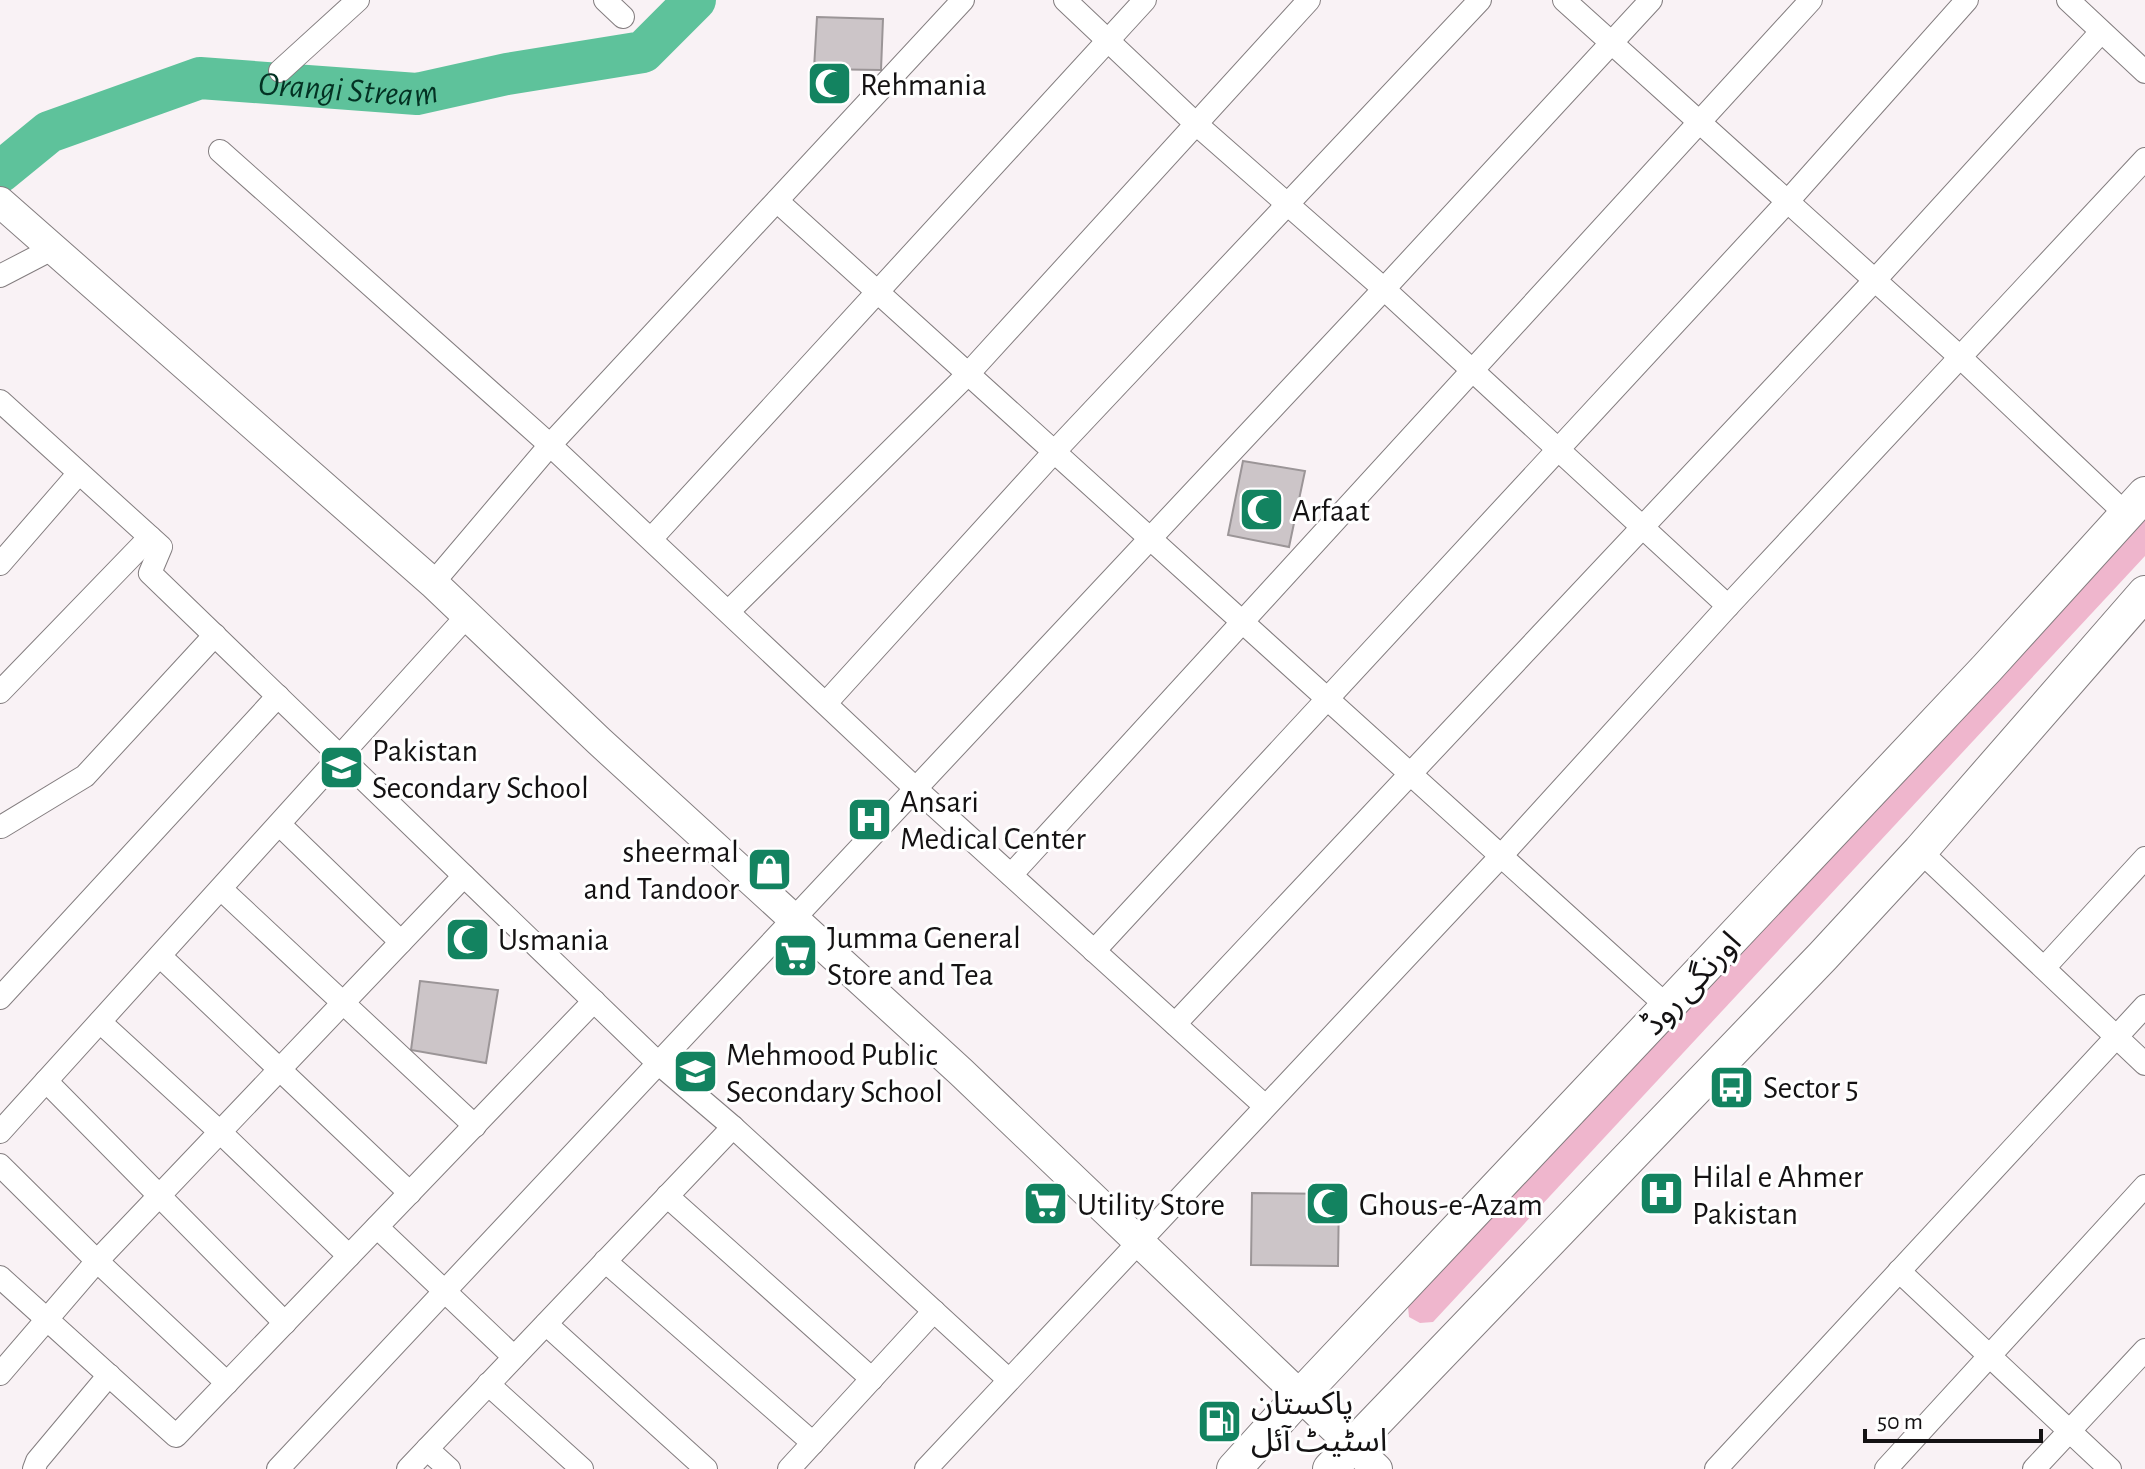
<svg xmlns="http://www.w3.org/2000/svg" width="2145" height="1469" viewBox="0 0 2145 1469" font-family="'Alegreya Sans','Noto Sans Arabic',sans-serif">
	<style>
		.green { fill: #efb6cd }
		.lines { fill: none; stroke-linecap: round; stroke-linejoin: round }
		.river { stroke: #5ec29b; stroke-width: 42 }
		.building { fill: #ccc5c8; stroke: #9b9597; stroke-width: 2 }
		.street-casing { stroke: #837d7f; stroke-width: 24 }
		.secondary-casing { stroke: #837d7f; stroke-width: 32 }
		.primary-casing { stroke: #837d7f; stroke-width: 36 }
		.street { stroke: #fff; stroke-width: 22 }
		.secondary { stroke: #fff; stroke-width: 30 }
		.primary { stroke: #fff; stroke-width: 34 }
		.labels { text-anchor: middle; stroke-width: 6; stroke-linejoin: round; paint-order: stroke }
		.poi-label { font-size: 32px; fill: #141213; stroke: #fff; text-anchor: start }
		.street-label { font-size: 32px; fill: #141213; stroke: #fff }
		.water-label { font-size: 34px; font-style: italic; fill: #033223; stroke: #fff }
	</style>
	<rect width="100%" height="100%" fill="#f9f2f5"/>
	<!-- green -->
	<polygon class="green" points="2145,512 2145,556 1433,1322 1420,1323 1409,1317 1408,1307 1414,1296"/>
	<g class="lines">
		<!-- river -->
		<path class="river" id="s1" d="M0,172L49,132L200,78L417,94L507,74L643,52L695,0"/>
	</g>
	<!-- building -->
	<g class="building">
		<polygon points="817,17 883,19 881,70 814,69"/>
		<polygon points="1243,461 1305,471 1289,547 1228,535"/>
		<polygon points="420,981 498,990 486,1063 411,1050"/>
		<polygon points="1252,1193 1339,1194 1338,1266 1251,1265"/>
	</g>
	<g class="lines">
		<defs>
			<g id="street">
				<polyline points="605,0 623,17"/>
				<polyline points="1065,0 1195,123 1384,289 1728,606"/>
				<polyline points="1564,0 1960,357 2127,515"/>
				<polyline points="2068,0 2145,72"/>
				<polyline points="280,71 358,0"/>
				<polyline points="220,151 550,445 915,788 1265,1106"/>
				<polyline points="777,201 1668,1007"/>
				<polyline points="0,276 52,249"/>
				<polyline points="0,401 161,547 150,573 658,1063 733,1127 1009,1380"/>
				<polyline points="651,539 1145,0"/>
				<polyline points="0,564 79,473"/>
				<polyline points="433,583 550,445 963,0"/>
				<polyline points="729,611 968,374 1309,0"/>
				<polyline points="0,692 150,537"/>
				<polyline points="826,703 1054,452 1480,0"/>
				<polyline points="280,825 401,942"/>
				<polyline points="1,827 85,776 215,635"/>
				<polyline points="1920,851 2145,1064"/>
				<polyline points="1011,875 1811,0"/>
				<polyline points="221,889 475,1126"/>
				<polyline points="1094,951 1788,201 1967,0"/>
				<polyline points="160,956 410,1193"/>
				<polyline points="2044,968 2145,858"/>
				<polyline points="0,998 278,696"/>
				<polyline points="100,1022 219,1131 349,1256"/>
				<polyline points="1175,1024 1875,280 2101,32"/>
				<polyline points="46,1081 285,1323"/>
				<polyline points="0,1132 467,616"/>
				<polyline points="0,1165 97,1261 227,1383"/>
				<polyline points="667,1196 872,1379"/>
				<polyline points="377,1227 514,1357"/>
				<polyline points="605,1261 813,1443"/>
				<polyline points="1899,1271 2110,1469"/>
				<polyline points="0,1277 176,1436 594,1001"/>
				<polyline points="546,1324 706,1469"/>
				<polyline points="0,1374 97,1261 464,876"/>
				<polyline points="488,1384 582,1469"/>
				<polyline points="427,1449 449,1469"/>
				<polyline points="34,1469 37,1461 109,1375"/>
				<polyline points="278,1469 1384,289 1651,0"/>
				<polyline points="408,1469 733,1127"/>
				<polyline points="789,1469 934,1311"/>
				<polyline points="926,1469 1501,856 1728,606 2145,159"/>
				<polyline points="1716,1469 2145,1006"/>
				<polyline points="1886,1469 2145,1186"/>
				<polyline points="2034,1469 2145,1350"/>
			</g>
			<polyline id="secondary" points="0,202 433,583 599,741 961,1072 1377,1469"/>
			<g id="primary">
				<polyline points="1234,1469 1301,1395 1987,668 2145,494"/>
				<polyline points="1330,1469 1823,956 1920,851 2145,593"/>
			</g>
		</defs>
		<!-- street casing -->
		<use href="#street" class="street-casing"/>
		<!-- secondary casing -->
		<use href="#secondary" class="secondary-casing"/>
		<!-- primary casing -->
		<use href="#primary" class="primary-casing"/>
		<!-- street -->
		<use href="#street" class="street"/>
		<!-- secondary -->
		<use href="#secondary" class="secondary"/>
		<!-- primary -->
		<use href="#primary" class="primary"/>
	</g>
	<!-- icons -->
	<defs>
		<symbol id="mosque-square" viewBox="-11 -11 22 22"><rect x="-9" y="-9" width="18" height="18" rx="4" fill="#138360" stroke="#fff"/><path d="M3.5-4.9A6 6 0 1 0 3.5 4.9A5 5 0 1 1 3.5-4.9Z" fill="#fff"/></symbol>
		<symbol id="school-square" viewBox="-11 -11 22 22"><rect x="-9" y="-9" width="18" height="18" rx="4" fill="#138360" stroke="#fff"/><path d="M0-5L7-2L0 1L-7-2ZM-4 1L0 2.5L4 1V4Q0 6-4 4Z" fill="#fff"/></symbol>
		<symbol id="hospital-square" viewBox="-11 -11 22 22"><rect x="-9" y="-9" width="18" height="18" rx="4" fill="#138360" stroke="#fff"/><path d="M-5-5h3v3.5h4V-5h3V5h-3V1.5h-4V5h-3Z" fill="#fff"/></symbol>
		<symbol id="shop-square" viewBox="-11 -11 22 22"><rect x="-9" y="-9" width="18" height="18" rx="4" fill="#138360" stroke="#fff"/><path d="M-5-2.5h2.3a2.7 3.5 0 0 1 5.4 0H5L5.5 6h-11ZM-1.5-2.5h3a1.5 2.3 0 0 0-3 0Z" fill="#fff"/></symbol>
		<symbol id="supermarket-square" viewBox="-11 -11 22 22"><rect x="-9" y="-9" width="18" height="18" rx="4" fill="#138360" stroke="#fff"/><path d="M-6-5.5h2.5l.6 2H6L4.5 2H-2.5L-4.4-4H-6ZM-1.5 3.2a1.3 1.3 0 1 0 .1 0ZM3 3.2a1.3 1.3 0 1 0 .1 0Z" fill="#fff"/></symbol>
		<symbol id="bus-square" viewBox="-11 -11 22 22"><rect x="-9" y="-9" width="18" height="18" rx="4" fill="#138360" stroke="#fff"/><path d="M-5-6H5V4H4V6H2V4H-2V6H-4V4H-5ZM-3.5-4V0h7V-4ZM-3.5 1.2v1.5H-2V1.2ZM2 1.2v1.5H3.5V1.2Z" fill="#fff"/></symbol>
		<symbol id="fuel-square" viewBox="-11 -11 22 22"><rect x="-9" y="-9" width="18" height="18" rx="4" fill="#138360" stroke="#fff"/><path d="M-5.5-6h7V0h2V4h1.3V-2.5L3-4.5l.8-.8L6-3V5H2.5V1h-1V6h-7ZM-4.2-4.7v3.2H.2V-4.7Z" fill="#fff"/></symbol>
	</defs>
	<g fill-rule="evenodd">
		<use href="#mosque-square" x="804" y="58" width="51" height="51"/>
		<use href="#mosque-square" x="1236" y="484" width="51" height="51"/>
		<use href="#school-square" x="316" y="742" width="51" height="51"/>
		<use href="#hospital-square" x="844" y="794" width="51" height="51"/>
		<use href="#shop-square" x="744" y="844" width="51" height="51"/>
		<use href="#mosque-square" x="442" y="914" width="51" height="51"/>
		<use href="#supermarket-square" x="770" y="930" width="51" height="51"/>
		<use href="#school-square" x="670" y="1046" width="51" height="51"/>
		<use href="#bus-square" x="1706" y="1062" width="51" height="51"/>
		<use href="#hospital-square" x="1636" y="1168" width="51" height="51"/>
		<use href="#supermarket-square" x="1020" y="1178" width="51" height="51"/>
		<use href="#mosque-square" x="1302" y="1178" width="51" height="51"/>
		<use href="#fuel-square" x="1194" y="1396" width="51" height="51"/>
	</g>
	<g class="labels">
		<!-- poi labels -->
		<g class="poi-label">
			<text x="860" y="95">Rehmania</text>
			<text x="1292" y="521">Arfaat</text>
			<text x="372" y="761">Pakistan<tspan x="372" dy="37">Secondary School</tspan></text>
			<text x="900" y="812">Ansari<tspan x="900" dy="37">Medical Center</tspan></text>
			<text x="739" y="862" text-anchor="end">sheermal<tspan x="739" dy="37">and Tandoor</tspan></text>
			<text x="827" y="948">Jumma General<tspan x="827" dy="37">Store and Tea</tspan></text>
			<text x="498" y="950">Usmania</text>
			<text x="726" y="1065">Mehmood Public<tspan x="726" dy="37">Secondary School</tspan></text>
			<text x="1763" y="1098">Sector 5</text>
			<text x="1692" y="1187">Hilal e Ahmer<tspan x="1692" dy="37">Pakistan</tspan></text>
			<text x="1077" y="1215">Utility Store</text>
			<text x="1359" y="1215">Ghous-e-Azam</text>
			<text x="1251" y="1414">پاکستان<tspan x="1251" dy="37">اسٹیٹ آئل</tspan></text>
		</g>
		<!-- street labels -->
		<g class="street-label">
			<text transform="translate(1691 983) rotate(-47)" y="11">اورنگی روڈ</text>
		</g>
		<!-- water labels -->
		<g class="water-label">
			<text dy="12" stroke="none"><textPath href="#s1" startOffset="372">Orangi Stream</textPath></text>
		</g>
	</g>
	<!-- scale -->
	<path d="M1865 1429v12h176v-12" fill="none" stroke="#141213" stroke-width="4"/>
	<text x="1877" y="1429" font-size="24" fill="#141213" stroke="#ffffff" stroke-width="6" paint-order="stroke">50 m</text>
</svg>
